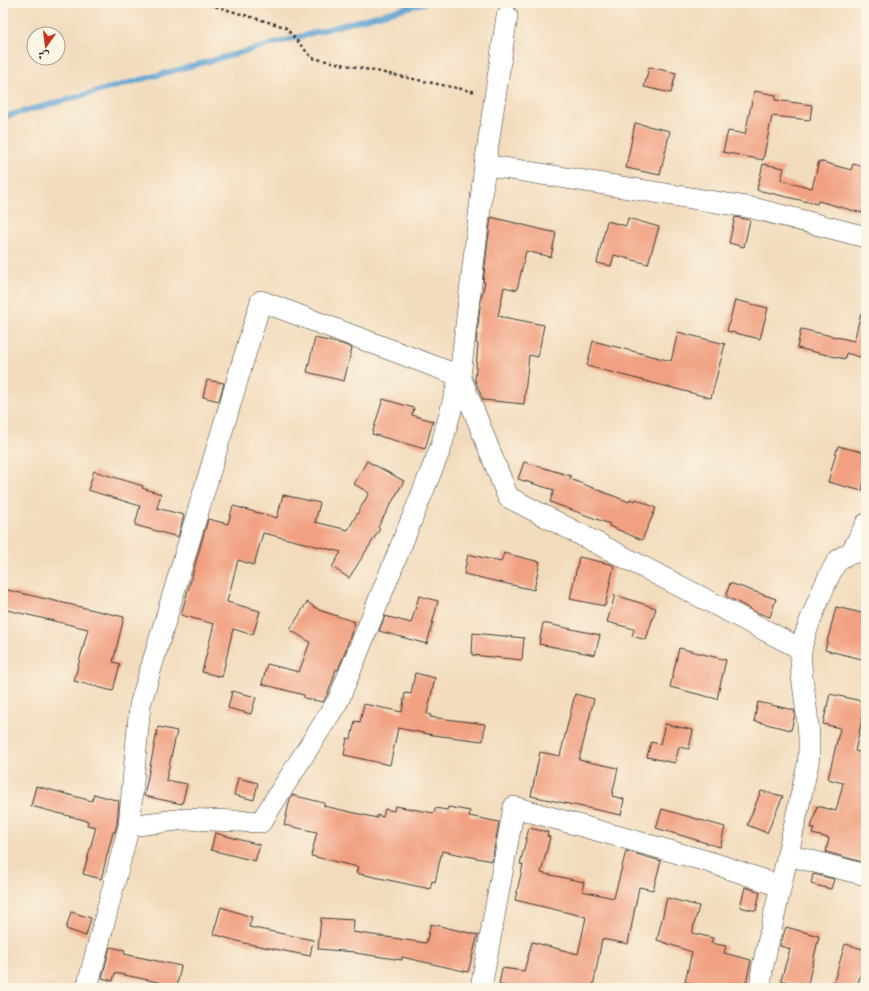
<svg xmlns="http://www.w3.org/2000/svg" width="869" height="991" viewBox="0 0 869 991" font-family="'IM FELL French Canon',Amiri,serif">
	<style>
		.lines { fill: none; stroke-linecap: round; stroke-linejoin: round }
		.stream { stroke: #5ea2d3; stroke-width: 5.5 }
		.building { fill: #f1a081 }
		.minor-casing { stroke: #3c3934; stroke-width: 22 }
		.path { stroke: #3c3934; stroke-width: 2.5; stroke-dasharray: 3 3; stroke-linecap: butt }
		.minor { stroke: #fff; stroke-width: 21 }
	</style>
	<rect width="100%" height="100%" fill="#fcf5e5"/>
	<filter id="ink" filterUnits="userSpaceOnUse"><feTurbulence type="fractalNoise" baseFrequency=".025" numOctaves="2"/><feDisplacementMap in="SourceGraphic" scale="8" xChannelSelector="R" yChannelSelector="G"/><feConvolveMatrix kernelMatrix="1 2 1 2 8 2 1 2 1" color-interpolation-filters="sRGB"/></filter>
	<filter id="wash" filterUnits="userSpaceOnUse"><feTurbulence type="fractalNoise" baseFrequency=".012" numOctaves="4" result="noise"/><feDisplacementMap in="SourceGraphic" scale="16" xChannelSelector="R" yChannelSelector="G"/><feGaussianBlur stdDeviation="0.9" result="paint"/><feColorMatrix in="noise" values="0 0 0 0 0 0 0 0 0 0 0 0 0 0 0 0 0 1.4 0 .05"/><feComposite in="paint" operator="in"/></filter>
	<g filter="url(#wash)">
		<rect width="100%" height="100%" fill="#f2dbbc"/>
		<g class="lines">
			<!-- stream -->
			<polyline class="stream" points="3,117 424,3"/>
		</g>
		<g id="blocks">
			<!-- building -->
			<g class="building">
				<polygon points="649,67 676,73 671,93 644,87"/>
				<polygon points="754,91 776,95 775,100 812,105 810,120 772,116 763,160 723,152 728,131 745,134"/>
				<polygon points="635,123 670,131 660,175 626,168"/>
				<polygon points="819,161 851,170 853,164 866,167 866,196 862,213 818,201 817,204 757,190 763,164 784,168 781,180 812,188"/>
				<polygon points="491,217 556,233 551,257 526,251 517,290 504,287 498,316 544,325 538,357 529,355 524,404 483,400 475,380 478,344 476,343 481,299 485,282 483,282"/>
				<polygon points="735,217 750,220 744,247 729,243"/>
				<polygon points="628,218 659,227 648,264 614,255 611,266 597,263 607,221 626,226"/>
				<polygon points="735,300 768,308 760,339 727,331"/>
				<polygon points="861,313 866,313 866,359 846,353 845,359 797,348 801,329 854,341"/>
				<polygon points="678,332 725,344 711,398 587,366 593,341 671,361"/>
				<polygon points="315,338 342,344 352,348 344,381 307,372"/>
				<polygon points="207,380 224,383 219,401 203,397"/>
				<polygon points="383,399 414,408 412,415 433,421 425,449 372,434"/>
				<polygon points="838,446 866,453 866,474 862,491 828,482"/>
				<polygon points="367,461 404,481 378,527 380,529 349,578 332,567 341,552 263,533 254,565 238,560 227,602 260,611 253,635 233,629 222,677 202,672 214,624 181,615 208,519 228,524 233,506 277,518 283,495 320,503 315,522 348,530 369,493 354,484"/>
				<polygon points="524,462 571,476 570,479 629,502 630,499 635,501 636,499 656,508 642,540 609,526 610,524 550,502 554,490 518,479"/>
				<polygon points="94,471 143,486 142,488 161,494 157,508 184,515 178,537 135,525 140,506 88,490"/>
				<polygon points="504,553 540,562 534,590 464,574 468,554 501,562"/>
				<polygon points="579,557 610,564 614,566 605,606 570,599"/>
				<polygon points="730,583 776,599 770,617 758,613 726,596"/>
				<polygon points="3,589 124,617 113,662 120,664 113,691 74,681 88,629 3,609"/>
				<polygon points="615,595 656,608 646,640 632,636 634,629 607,622"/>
				<polygon points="419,596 438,601 427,644 379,631 385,616 411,623"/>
				<polygon points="307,602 319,610 355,622 343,658 338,670 336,669 333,680 327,695 323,702 304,698 304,695 262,684 267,664 299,672 310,642 290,630"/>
				<polygon points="836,607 866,614 866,660 825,650"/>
				<polygon points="543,623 600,635 595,655 539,644"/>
				<polygon points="473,633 524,638 522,660 472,655"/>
				<polygon points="679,648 726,660 717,699 670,687"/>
				<polygon points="415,673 435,678 427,714 431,715 430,717 485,724 483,741 433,735 398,728 390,765 344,755 347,738 351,739 355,721 360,722 364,704 402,712 405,693 411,694"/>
				<polygon points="232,691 256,697 251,714 228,708"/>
				<polygon points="575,694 594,699 579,760 618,768 612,796 624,799 621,815 531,796 540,752 560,756"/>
				<polygon points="830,694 866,702 855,751 866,754 866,863 826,852 829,838 812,834 814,828 811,828 817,806 836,811 843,783 828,779 840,728 823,724"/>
				<polygon points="758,702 794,710 795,714 791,730 754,721"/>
				<polygon points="665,724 693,730 689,749 679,747 675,763 647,757 651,742 660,744"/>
				<polygon points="158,727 177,731 166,780 187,784 182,804 144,796"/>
				<polygon points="238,778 258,783 254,800 234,795"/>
				<polygon points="36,786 92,801 94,794 119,801 117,824 115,832 113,832 101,879 83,874 96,827 87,825 88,821 31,806"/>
				<polygon points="761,791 783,796 767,833 747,825"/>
				<polygon points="292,795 324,803 324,806 377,818 377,815 383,817 385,809 394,811 395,806 434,813 435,808 447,810 448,807 470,811 469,816 499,822 492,861 442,851 435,882 432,881 430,889 356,873 358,867 311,856 317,832 284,825 290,799"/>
				<polygon points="662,809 725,827 720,847 656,828"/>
				<polygon points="529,828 548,832 547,836 550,837 541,873 584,882 582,891 614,898 626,851 661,861 653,890 639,887 628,944 602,939 593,987 581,984 580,988 517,988 499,985 502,968 524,971 532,942 578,954 586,917 515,900 523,865 520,864"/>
				<polygon points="215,833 260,845 255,861 211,850"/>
				<polygon points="813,874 834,879 831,889 811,884"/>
				<polygon points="745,887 760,892 756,911 740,907"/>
				<polygon points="667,898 699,906 692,933 713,938 711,943 726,946 724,953 751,960 745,988 693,988 694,984 685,982 692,952 657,940"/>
				<polygon points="221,907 252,917 249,927 313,940 310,956 244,943 213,934"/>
				<polygon points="71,912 91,918 86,936 66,929"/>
				<polygon points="321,918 354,920 353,932 426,943 431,924 478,935 468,972 402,957 402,960 355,953 355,952 318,949"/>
				<polygon points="786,927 819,936 807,988 781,980 790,949 780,946"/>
				<polygon points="845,944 866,950 866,966 863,965 857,988 832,988"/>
				<polygon points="110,947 125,950 124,954 181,966 177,986 115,973 113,981 102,978"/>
			</g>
		</g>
	</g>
	<g filter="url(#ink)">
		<use href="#blocks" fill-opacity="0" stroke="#3c3934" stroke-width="1"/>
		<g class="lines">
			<defs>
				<g id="minor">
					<polyline points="485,165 507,16"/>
					<polyline points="851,553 866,524"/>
					<polyline points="801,649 508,497 460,376 485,165 753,208 866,237"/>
					<polyline points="788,855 866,875"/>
					<polyline points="87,988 129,826 185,819 261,822 338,701 441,447 460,376 261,301 140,705 129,826"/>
					<polyline points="481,988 514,807 713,863 780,886"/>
					<path d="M760,988L762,970L808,764C811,739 807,715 804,691C802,678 800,664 801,651C802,638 829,571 838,561C844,553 857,552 866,551"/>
				</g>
			</defs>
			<!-- minor casing -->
			<use href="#minor" class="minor-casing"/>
			<!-- path -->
			<polyline class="path" points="204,3 285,27 312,58 476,92"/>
			<!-- minor -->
			<use href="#minor" class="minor"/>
		</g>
	</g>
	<!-- margin -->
	<rect width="869" height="991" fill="none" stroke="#fcf5e5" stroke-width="16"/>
	<!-- north arrow -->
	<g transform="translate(46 46) rotate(194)"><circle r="19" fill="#fcf5e5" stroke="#a29e95"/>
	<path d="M0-3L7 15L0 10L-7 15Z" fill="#c8321e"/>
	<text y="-6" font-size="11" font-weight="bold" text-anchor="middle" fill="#1c1c1c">ش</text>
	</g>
</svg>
